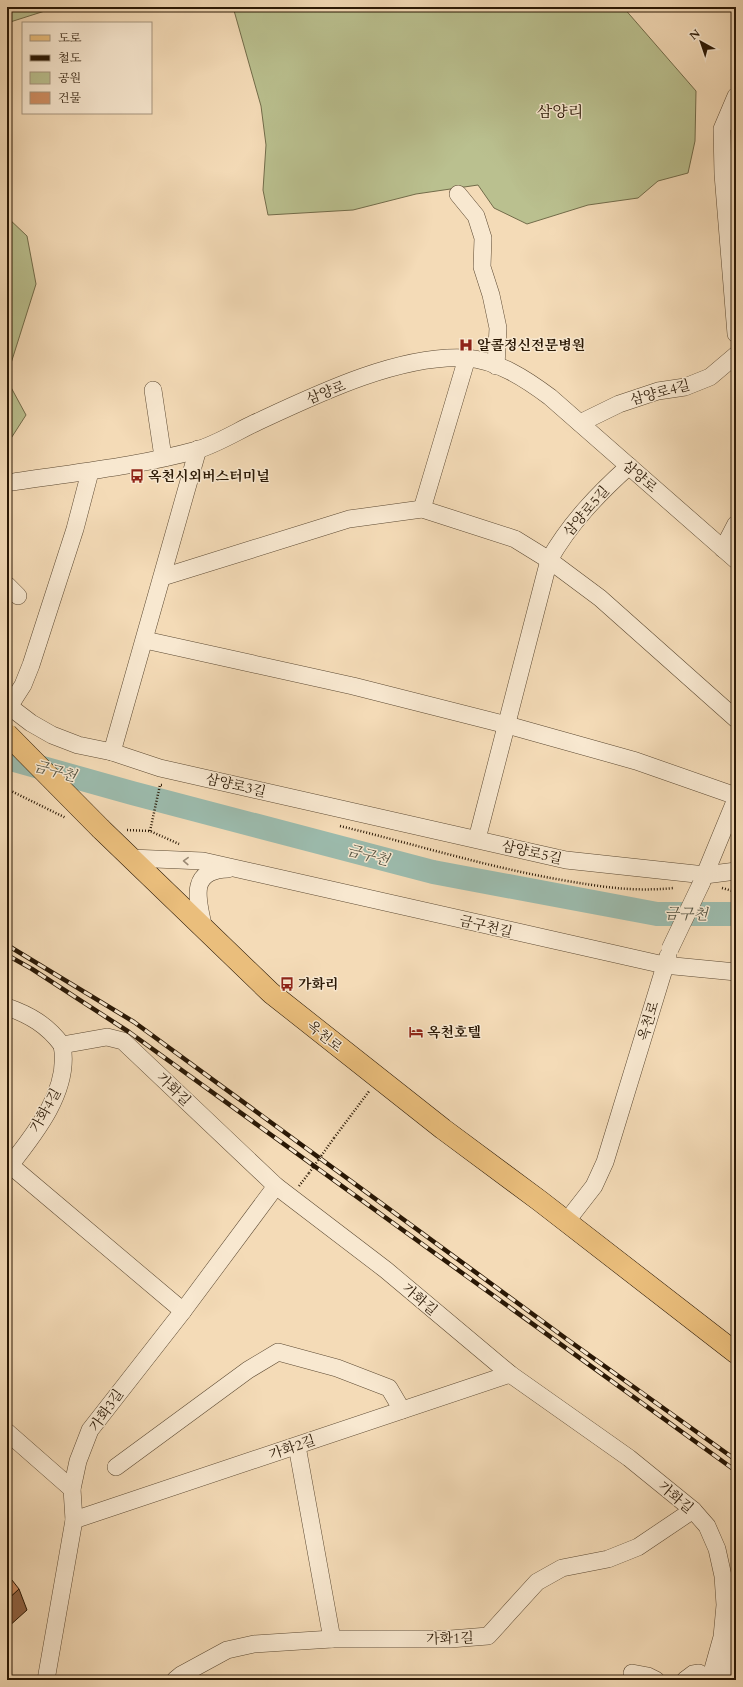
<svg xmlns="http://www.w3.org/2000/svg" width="743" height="1687" viewBox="0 0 743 1687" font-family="Cardo,'Noto Serif KR',serif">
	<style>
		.green { fill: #bac08f; stroke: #726c4a }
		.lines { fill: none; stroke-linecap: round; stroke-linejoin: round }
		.river { stroke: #9cbbad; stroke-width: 24 }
		.minor-casing { stroke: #5c4932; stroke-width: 18 }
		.major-casing { stroke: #2a1805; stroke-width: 22 }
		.path { stroke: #2a1805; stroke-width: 2.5; stroke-dasharray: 1 2; stroke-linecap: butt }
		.minor { stroke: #f8e8d0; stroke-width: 17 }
		.major { stroke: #eabe7c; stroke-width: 21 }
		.rail-casing { stroke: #2a1805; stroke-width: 4.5 }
		.rail { stroke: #f8e8d0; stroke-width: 3; stroke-dasharray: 9; stroke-linecap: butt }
		.minor-bridge-casing { stroke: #5c4932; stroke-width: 18; stroke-linecap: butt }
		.major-bridge-casing { stroke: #2a1805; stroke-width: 22; stroke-linecap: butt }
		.path-bridge { stroke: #2a1805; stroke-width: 2.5; stroke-dasharray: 1 2; stroke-linecap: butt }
		.minor-bridge { stroke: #f8e8d0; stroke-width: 17 }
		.major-bridge { stroke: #eabe7c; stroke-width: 21 }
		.shaded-wall { fill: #906345; stroke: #2a1805 }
		.building { fill: #ce8e63; stroke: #2a1805 }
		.oneway { stroke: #9b8a75 }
		.labels { text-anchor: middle; stroke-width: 3; stroke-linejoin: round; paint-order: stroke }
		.poi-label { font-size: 14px; font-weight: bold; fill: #2a1805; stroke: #f8e8d0; text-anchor: start }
		.street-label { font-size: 14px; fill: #2a1805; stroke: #f8e8d0 }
		.water-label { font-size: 15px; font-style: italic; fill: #525140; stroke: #f8e8d0 }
		.quarter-label { font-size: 16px; fill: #2a1805; stroke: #f8e8d0 }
	</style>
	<rect width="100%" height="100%" fill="#f4dbb7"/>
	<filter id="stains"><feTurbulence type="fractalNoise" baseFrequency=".005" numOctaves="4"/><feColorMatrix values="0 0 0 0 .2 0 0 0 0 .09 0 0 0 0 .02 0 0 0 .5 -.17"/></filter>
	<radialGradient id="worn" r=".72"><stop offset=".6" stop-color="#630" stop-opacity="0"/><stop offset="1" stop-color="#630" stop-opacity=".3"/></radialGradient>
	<!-- green -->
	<g class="green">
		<polygon points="7,7 65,7 48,10 7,23"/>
		<polygon points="233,7 623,7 696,91 695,141 688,173 658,181 638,198 588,205 527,224 494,208 478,185 416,194 353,210 268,215 263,190 266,145 261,106"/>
		<polygon points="7,217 27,236 36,284 7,376"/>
		<polygon points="7,380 26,415 8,443 7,442"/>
	</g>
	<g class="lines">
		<!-- river -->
		<polyline class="river" points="7,758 132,793 433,872 657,914 736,914"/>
		<defs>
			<g id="minor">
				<polyline points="736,96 722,129 723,174 736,334"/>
				<polyline points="458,194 476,216 483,238 482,267 491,295 498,328 496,366"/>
				<polyline points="153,390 163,457"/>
				<polyline points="580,423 619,404 658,391 685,387 710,377 736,355"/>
				<path d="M7,483C70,473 135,467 197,450C217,444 236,432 255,423C315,395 399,354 466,358C497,360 526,379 550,397L736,560"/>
				<polyline points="422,509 467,358"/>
				<polyline points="723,549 736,524"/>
				<polyline points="163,577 349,519 422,509 515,539 549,560 600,598 736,719"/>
				<polyline points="7,585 18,596"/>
				<polyline points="145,640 353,686 511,726 636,761 736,796"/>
				<polyline points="10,707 31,723 52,735 78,745 112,752 160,768 566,860 705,875 736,871"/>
				<polyline points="7,710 23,685 31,665 75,529 90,472"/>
				<polyline points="112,752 198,449"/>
				<path d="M477,839L549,560C570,523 598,494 629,466"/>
				<polyline points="131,858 203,861 664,965 736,972"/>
				<polyline points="701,884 736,799"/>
				<path d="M204,929C198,901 187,870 228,869"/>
				<path d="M7,1007C30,1015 47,1025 62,1045L107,1037L123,1041L276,1186L386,1270L510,1374L629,1458L693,1510L707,1526L717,1549L723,1576L725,1605L722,1637L713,1669V1680"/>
				<polyline points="10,1165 183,1311"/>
				<path d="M7,1169C34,1135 71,1090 62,1045"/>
				<polyline points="566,1222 594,1186 605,1162 668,956"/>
				<polyline points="7,1432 72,1489"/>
				<polyline points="297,1446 332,1639"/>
				<polyline points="116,1467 248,1370 278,1352 337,1368 389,1388 402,1410"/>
				<polyline points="74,1520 510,1374"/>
				<polyline points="632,1673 648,1676 656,1680"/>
				<polyline points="46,1680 74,1520 72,1489 78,1461 90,1430 183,1311 276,1186"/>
				<polyline points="175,1680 181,1675 227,1650 254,1644 332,1639 450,1639 488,1636 537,1582 562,1568 608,1559 638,1547 693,1510"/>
				<polyline points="685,1680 693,1674 699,1673 708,1680"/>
				<polyline points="728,1680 734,1593 736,1587"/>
			</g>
			<polyline id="major" points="101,829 271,993 443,1129 540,1201 736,1353"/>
		</defs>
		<!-- minor casing -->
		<use href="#minor" class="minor-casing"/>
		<!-- major casing -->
		<use href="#major" class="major-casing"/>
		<!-- path -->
		<g class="path">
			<polyline points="7,789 66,818"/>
			<path d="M340,826C414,844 487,867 562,880C602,887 633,892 674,888"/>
			<polyline points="127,830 150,831 179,844"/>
			<polyline points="150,831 160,785 162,785"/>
			<polyline points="722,888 736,892"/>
			<polyline points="334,1138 370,1090"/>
			<polyline points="299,1186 309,1173"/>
		</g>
		<!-- minor -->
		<use href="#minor" class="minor"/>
		<!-- major -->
		<use href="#major" class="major"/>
		<defs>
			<g id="rail">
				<polyline points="7,945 134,1022 568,1340 736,1460"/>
				<polyline points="7,955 32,969 129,1032 736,1471"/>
			</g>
		</defs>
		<!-- rail casing -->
		<use href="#rail" class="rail-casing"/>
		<!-- rail -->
		<use href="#rail" class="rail"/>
		<defs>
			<polyline id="minor-bridge" points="670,949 701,884"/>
			<polyline id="major-bridge" points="7,734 101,829"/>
		</defs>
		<!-- minor-bridge casing -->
		<use href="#minor-bridge" class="minor-bridge-casing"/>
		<!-- major-bridge casing -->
		<use href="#major-bridge" class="major-bridge-casing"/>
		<!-- path-bridge -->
		<polyline class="path-bridge" points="309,1173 334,1138"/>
		<!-- minor-bridge -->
		<use href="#minor-bridge" class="minor-bridge"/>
		<!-- major-bridge -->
		<use href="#major-bridge" class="major-bridge"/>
	</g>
	<!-- shaded-wall -->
	<polygon class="shaded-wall" points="19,1589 27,1610 7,1628 7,1600"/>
	<!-- building -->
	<polygon class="building" points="8,1575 19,1589 7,1600 7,1576"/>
	<!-- one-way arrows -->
	<defs><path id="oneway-chevron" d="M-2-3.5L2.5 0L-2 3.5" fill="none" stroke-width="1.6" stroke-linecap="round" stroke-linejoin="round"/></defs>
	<use class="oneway" href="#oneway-chevron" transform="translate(186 861) rotate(-178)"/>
	<!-- icons -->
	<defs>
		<symbol id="hospital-bare" viewBox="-9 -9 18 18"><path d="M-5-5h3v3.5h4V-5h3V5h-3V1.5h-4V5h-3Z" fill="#8f2418" stroke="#f8e8d0" stroke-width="2.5" paint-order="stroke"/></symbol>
		<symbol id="bus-bare" viewBox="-9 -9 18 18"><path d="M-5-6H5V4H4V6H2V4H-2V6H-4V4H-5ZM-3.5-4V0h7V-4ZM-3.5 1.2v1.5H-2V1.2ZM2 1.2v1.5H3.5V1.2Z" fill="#8f2418" stroke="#f8e8d0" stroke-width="2.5" paint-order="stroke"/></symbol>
		<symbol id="hotel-bare" viewBox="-9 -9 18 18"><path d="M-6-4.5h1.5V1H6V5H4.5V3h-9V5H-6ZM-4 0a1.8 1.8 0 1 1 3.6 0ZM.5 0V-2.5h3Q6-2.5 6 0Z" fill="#8f2418" stroke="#f8e8d0" stroke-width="2.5" paint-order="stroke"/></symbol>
	</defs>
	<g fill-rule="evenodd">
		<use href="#hospital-bare" x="456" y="335" width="20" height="20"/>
		<use href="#bus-bare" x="127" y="466" width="20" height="20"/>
		<use href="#bus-bare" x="277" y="974" width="20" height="20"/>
		<use href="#hotel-bare" x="406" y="1022" width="20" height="20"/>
	</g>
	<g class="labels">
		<!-- poi labels -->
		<g class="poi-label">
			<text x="477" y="350">알콜정신전문병원</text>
			<text x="148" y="481">옥천시외버스터미널</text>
			<text x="298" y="989">가화리</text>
			<text x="427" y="1037">옥천호텔</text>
		</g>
		<!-- street labels -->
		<g class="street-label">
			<text transform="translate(326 392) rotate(-21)" y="5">삼양로</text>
			<text transform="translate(660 392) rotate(-15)" y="5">삼양로4길</text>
			<text transform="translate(640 476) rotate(41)" y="5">삼양로</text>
			<text transform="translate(586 511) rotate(-49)" y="5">삼양로5길</text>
			<text transform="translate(236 785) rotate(13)" y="5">삼양로3길</text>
			<text transform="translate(532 852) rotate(13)" y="5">삼양로5길</text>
			<text transform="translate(486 926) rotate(13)" y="5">금구천길</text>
			<text transform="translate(648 1021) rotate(-73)" y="5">옥천로</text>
			<text transform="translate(325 1036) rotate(39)" y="5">옥천로</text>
			<text transform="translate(174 1089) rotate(44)" y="5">가화길</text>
			<text transform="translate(45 1110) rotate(-61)" y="5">가화4길</text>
			<text transform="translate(420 1299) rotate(40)" y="5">가화길</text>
			<text transform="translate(106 1410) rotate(-55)" y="5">가화3길</text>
			<text transform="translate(292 1447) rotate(-19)" y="5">가화2길</text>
			<text transform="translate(676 1497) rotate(40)" y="5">가화길</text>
			<text transform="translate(450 1638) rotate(-2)" y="5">가화1길</text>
		</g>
		<!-- water labels -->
		<g class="water-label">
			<text transform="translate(55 771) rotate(15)" y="5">금구천</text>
			<text transform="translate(368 855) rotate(15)" y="5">금구천</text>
			<text transform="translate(686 914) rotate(1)" y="5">금구천</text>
		</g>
		<!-- quarter labels -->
		<g class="quarter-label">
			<text x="560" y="117">삼양리</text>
		</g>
	</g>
	<!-- margin -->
	<rect width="743" height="1687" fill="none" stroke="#f4dbb7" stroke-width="24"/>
	<rect x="8" y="8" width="727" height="1671" fill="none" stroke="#2a1805" stroke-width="2"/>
	<rect x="12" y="12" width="719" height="1663" fill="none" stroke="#2a1805"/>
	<!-- legend -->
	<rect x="22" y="22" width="130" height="92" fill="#f8e8d0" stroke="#a6957f"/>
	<rect x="30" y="35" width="20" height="6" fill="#eabe7c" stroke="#a6957f"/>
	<text x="58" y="42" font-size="12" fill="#2a1805">도로</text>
	<rect x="30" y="55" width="20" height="6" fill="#2a1805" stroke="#a6957f"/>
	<text x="58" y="62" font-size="12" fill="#2a1805">철도</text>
	<rect x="30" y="72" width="20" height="12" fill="#bac08f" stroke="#a6957f"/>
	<text x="58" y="82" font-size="12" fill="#2a1805">공원</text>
	<rect x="30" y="92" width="20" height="12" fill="#ce8e63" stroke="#a6957f"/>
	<text x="58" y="102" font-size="12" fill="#2a1805">건물</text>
	<!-- north arrow -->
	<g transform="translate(701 42) rotate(320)" stroke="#f8e8d0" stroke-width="3" paint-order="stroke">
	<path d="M0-3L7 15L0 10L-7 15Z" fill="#2a1805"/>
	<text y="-6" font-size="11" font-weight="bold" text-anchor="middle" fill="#2a1805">N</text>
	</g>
	<rect width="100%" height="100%" filter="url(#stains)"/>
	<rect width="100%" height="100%" fill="url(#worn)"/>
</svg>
